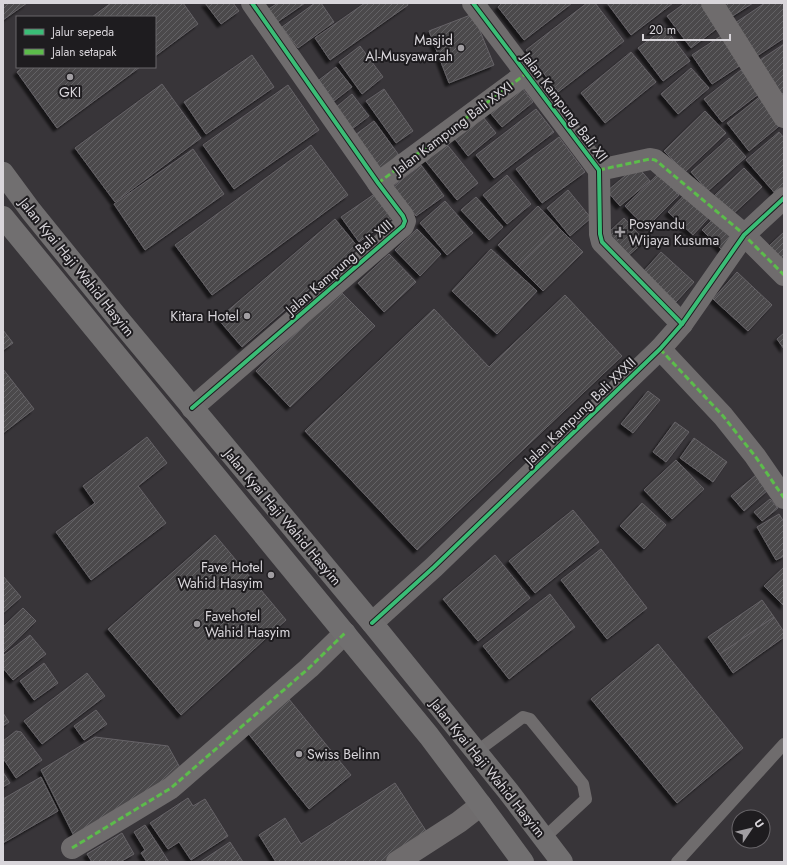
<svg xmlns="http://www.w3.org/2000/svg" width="787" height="865" viewBox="0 0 787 865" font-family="Jost,sans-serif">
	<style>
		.building { fill: url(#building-hatch); stroke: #666367; filter: url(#shadow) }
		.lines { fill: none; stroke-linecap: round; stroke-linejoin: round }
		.lane { stroke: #6f6c6d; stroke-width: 12 }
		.street { stroke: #6f6c6d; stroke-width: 22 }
		.secondary { stroke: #716f70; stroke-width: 22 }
		.quiet { stroke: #5cbc4b; stroke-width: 3; stroke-dasharray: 6 3; stroke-linecap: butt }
		.cycleway-casing { stroke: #1e1c1f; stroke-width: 6 }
		.cycleway { stroke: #3abd76; stroke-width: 4 }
		.poi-dot { fill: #a19ea2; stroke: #1e1c1f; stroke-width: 1.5 }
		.labels { text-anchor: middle; stroke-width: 4; stroke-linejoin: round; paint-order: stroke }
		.poi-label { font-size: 14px; fill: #d9d6db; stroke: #1e1c1f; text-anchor: end }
		.street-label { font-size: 14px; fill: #d9d6db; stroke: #1e1c1f }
	</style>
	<defs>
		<pattern id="building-hatch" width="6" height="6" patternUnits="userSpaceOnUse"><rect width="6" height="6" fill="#4b494c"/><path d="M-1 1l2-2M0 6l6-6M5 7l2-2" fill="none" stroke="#646265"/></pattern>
		<filter id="shadow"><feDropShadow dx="-3.5" dy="3.5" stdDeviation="1" flood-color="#0009"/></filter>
	</defs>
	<rect width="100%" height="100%" fill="#383539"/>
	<!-- building -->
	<g class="building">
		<polygon points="3,3 27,3 3,20"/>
		<polygon points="111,3 183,3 198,24 155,56 155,17 92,17"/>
		<polygon points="205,3 233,3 239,11 221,24"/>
		<polygon points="278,3 305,3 276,23 267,10"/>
		<polygon points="315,3 321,3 334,22 298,48 282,27"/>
		<polygon points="365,3 407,3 408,5 330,60 315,38"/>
		<polygon points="502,3 572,3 524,40 498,7"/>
		<polygon points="587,3 595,3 624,41 558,92 526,50"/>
		<polygon points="607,3 673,3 631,35"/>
		<polygon points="685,3 703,3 720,26 691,48 667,16"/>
		<polygon points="718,3 753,3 728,19"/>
		<polygon points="765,3 784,3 784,38 757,56 735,23"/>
		<polygon points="473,14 494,65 449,83 429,31"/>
		<polygon points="665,28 690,61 663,81 638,48"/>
		<polygon points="724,34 744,63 712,84 692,55"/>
		<polygon points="784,44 784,105 757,62"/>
		<polygon points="360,46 383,77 362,94 339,62"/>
		<polygon points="631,52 656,82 605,123 581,93"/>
		<polygon points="252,55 274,87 206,134 184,102"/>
		<polygon points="23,67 140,67 57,128 17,72"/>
		<polygon points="336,67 352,87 334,101 319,80"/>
		<polygon points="691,68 709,88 678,114 661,94"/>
		<polygon points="741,70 760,93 722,122 704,99"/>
		<polygon points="162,84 201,138 115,202 75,148"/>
		<polygon points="519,84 533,102 502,127 487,109"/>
		<polygon points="288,85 319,130 234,189 203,145"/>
		<polygon points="384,89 413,131 396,143 366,101"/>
		<polygon points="352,94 369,116 352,129 335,108"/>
		<polygon points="762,95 784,122 749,151 727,123"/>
		<polygon points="536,109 554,132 494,178 476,155"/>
		<polygon points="705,111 726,133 685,172 664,151"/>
		<polygon points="483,117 496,133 468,156 455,139"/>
		<polygon points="374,121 401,158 381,172 355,135"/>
		<polygon points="779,132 784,138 784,193 779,198 746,160"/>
		<polygon points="559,137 585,172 542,203 516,169"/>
		<polygon points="729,138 746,157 708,191 691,172"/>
		<polygon points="445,142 478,183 457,200 424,159"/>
		<polygon points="311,145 348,195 212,295 175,245"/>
		<polygon points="193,149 224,194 145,250 114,204"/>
		<polygon points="421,165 444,196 416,216 393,186"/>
		<polygon points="637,166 650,181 620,206 607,191"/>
		<polygon points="744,168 762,187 732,215 714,196"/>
		<polygon points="658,174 679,195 646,228 625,206"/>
		<polygon points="507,175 531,204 507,224 483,195"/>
		<polygon points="568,190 591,218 570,236 547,208"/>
		<polygon points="689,190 713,213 693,235 668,212"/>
		<polygon points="376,193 394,217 359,242 341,217"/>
		<polygon points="476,197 503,227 489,240 461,210"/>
		<polygon points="445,201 473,233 447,255 420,223"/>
		<polygon points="538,206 558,227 518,266 498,245"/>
		<polygon points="716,216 739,238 725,253 702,230"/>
		<polygon points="624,218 645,241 629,255 608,233"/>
		<polygon points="335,219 358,247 242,347 218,319"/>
		<polygon points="558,227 583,252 543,291 518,266"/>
		<polygon points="417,229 441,254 420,276 395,250"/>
		<polygon points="784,232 784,262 769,246"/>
		<polygon points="491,249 537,291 497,334 452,291"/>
		<polygon points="661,252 694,282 676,302 643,272"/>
		<polygon points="389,254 416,282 384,312 358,283"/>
		<polygon points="737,272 772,305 748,331 713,299"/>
		<polygon points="340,291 375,326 290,407 256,371"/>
		<polygon points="565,295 622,356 417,550 305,431 434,309 489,367"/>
		<polygon points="3,330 13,343 3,350"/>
		<polygon points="784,333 784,349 777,339"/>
		<polygon points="3,369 34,409 3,433"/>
		<polygon points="648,391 660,400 633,433 621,424"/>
		<polygon points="675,422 689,432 666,462 653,452"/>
		<polygon points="147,437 167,463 138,486 166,523 91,580 56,532 95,503 83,486"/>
		<polygon points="694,438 727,462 713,482 680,458"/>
		<polygon points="676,460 704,489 672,519 644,490"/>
		<polygon points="756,475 768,490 744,511 731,496"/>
		<polygon points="770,499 778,508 762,521 754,512"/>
		<polygon points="642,503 666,525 644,549 620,526"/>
		<polygon points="573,510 599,542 535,593 509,561"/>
		<polygon points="779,514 784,522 784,556 776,560 757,527"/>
		<polygon points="215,535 286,620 181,715 108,629"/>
		<polygon points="601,549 647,608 607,639 561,580"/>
		<polygon points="495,555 530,598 478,641 443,599"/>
		<polygon points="784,567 784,606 764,586"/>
		<polygon points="3,576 21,597 3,613"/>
		<polygon points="550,594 575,627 509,679 483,646"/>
		<polygon points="762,600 774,617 720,654 708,637"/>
		<polygon points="23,608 36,621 3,653 3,627"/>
		<polygon points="774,617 784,632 784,637 733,673 720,654"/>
		<polygon points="30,635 46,654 13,680 3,668 3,656"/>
		<polygon points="658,644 743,748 677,803 591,699"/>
		<polygon points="44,663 58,683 34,700 20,681"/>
		<polygon points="87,673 105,696 42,744 24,721"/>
		<polygon points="288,698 351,775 309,809 247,732"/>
		<polygon points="96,710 107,724 84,740 74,726"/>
		<polygon points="3,713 9,722 3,726"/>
		<polygon points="16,731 21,732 42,760 16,778 3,758 3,741"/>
		<polygon points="95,737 168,746 183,773 75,838 41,770"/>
		<polygon points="3,772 10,783 3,787"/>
		<polygon points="41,777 58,811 3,843 3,799"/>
		<polygon points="395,783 430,837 390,862 276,862 259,835 285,818 301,844"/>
		<polygon points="188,798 193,806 205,799 228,836 191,860 179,842 168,849 150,823"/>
		<polygon points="145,825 169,862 147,862 141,853 145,850 134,832"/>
		<polygon points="122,833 134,854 120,862 92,862 87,854"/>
		<polygon points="230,842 243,862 200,862"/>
	</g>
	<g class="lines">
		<!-- lane -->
		<g class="lane">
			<polyline points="476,752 523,717 530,719 583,784 586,799 544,838"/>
			<polyline points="677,862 784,744"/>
		</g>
		<!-- street -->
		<g class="street">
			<polyline points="473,3 599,170 600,234 602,242 682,324"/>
			<polyline points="712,3 784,117"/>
			<polyline points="599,170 650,159 655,160 659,163 740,231 784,275"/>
			<polyline points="378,183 527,73"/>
			<polyline points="660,349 723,416 755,456 784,498"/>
			<polyline points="192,408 403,226 405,221 403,216 378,183 252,3"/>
			<polyline points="372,623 434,567 660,349 682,324 744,235 784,198"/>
			<polyline points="72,848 171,788 309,668 345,633"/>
			<polyline points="397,862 459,822 481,805"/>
		</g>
		<!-- secondary -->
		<g class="secondary">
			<polyline points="3,173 31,211 117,317 372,623 508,791 562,862"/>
			<polyline points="3,217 429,736 481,805 523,862"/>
		</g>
		<!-- quiet -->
		<g class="quiet">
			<polyline points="599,170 650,159 655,160 659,163 740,231 784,275"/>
			<polyline points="378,183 527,73"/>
			<polyline points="660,349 723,416 755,456 784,498"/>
			<polyline points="72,848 171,788 309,668 345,633"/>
		</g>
		<defs>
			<g id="cycleway">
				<polyline points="473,3 599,170 600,234 602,242 682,324"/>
				<polyline points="192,408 403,226 405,221 403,216 378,183 252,3"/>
				<polyline points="372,623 434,567 660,349 682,324 744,235 784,198"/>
			</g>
		</defs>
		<!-- cycleway casing -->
		<use href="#cycleway" class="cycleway-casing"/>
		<!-- cycleway -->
		<use href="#cycleway" class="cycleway"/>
	</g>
	<!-- markers -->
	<g class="poi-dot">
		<circle cx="461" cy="48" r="4"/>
		<circle cx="70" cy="77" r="4"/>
		<path d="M618 226h4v4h4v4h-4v4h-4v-4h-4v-4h4z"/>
		<circle cx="247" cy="316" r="4"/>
		<circle cx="271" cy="575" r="4"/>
		<circle cx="197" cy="624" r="4"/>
		<circle cx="299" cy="754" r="4"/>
	</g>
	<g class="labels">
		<!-- poi labels -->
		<g class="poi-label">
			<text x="453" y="45">Masjid<tspan x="453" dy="16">Al-Musyawarah</tspan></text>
			<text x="70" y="97" text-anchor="middle">GKI</text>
			<text x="629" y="229" text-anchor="start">Posyandu<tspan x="629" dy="16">Wijaya Kusuma</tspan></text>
			<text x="239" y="321">Kitara Hotel</text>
			<text x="263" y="572">Fave Hotel<tspan x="263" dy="16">Wahid Hasyim</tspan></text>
			<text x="205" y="621" text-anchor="start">Favehotel<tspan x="205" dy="16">Wahid Hasyim</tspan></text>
			<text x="307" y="759" text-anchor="start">Swiss Belinn</text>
		</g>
		<!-- street labels -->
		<g class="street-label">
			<text transform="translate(565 107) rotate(53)" y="5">Jalan Kampung Bali XII</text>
			<text transform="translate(453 128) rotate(-37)" y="5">Jalan Kampung Bali XXXI</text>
			<text transform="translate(77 267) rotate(51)" y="5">Jalan Kyai Haji Wahid Hasyim</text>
			<text transform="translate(339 267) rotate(-41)" y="5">Jalan Kampung Bali XIII</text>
			<text transform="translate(580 411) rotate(-44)" y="5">Jalan Kampung Bali XXXII</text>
			<text transform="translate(283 517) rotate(50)" y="5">Jalan Kyai Haji Wahid Hasyim</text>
			<text transform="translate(488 768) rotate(51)" y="5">Jalan Kyai Haji Wahid Hasyim</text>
		</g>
	</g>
	<!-- border -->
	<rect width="787" height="865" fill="none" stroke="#d9d6db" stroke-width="8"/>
	<!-- legend -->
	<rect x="16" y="16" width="140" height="52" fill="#1e1c1f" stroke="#69666a"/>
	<rect x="24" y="29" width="20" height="6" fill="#3abd76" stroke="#69666a"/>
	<text x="52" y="36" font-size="12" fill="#d9d6db">Jalur sepeda</text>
	<rect x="24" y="49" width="20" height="6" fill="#5cbc4b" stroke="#69666a"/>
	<text x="52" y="56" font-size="12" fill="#d9d6db">Jalan setapak</text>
	<!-- north arrow -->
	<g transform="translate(751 829) rotate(55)"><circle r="19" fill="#1e1c1f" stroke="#69666a"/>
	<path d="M0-3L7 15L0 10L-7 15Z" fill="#a19ea2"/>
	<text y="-6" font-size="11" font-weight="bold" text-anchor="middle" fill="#d9d6db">U</text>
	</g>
	<!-- scale -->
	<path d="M643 34v6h87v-6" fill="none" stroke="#d9d6db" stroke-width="2"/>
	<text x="649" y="34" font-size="12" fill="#d9d6db" stroke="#1e1c1f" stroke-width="3" paint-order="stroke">20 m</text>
</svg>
